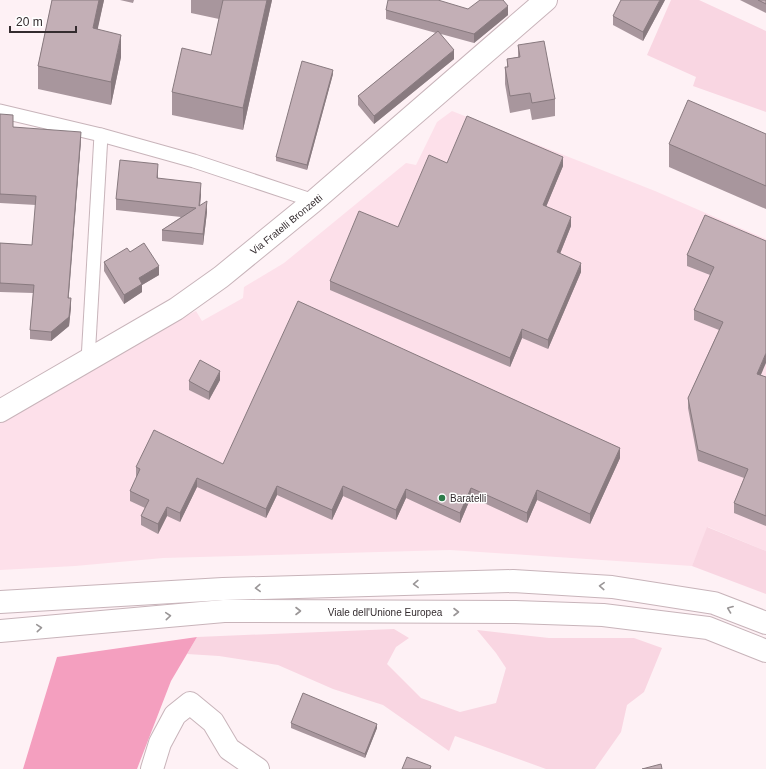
<svg xmlns="http://www.w3.org/2000/svg" width="766" height="769" viewBox="0 0 766 769" font-family="Helvetica,sans-serif">
	<style>
		.built { fill: #fde0ea }
		.green { fill: #f9d6e2 }
		.forest { fill: #f49fbf }
		.lines { fill: none; stroke-linecap: round; stroke-linejoin: round }
		.lane-casing { stroke: #c8b4ba; stroke-width: 15 }
		.street-casing { stroke: #c8b4ba; stroke-width: 24 }
		.lane { stroke: #fff; stroke-width: 13 }
		.street { stroke: #fff; stroke-width: 22 }
		.wall { fill: #a8969d }
		.shaded-wall { fill: #887a7f }
		.building { fill: #c3afb6; stroke: #887a7f }
		.oneway { stroke: #9a9697 }
		.poi-dot { fill: #2d7b4a; stroke: #fff; stroke-width: 1.5 }
		.labels { text-anchor: middle; stroke-width: 3; stroke-linejoin: round; paint-order: stroke }
		.street-label { font-size: 10px; fill: #342c2f; stroke: #fff }
		.poi-label { font-size: 10px; fill: #342c2f; stroke: #fff; text-anchor: start }
	</style>
	<rect width="100%" height="100%" fill="#fef1f5"/>
	<!-- built -->
	<polygon class="built" points="452,111 655,191 766,239 766,551 708,527 692,566 450,550 163,558 75,566 0,570 0,422 166,325 196,311 202,321 243,298 244,287 284,263 406,163 416,165 437,122"/>
	<!-- green -->
	<g class="green">
		<polygon points="671,0 699,0 766,31 766,112 693,86 696,77 647,55"/>
		<polygon points="707,527 766,551 766,594 692,566"/>
		<polygon points="394,629 409,638 396,647 387,664 421,698 460,712 496,703 506,668 496,653 477,630 549,638 634,638 662,648 644,692 627,705 621,732 595,769 546,769 455,736 449,751 383,705 333,689 278,665 219,656 187,654 197,637"/>
	</g>
	<!-- forest -->
	<polygon class="forest" points="197,637 171,681 137,769 23,769 57,657"/>
	<g class="lines">
		<defs>
			<g id="lane">
				<polyline points="0,111 101,135 194,161 314,201"/>
				<polyline points="88,360 101,135"/>
			</g>
			<g id="street">
				<polyline points="0,411 176,309 221,277 314,201 546,0"/>
				<polyline points="0,602 223,589 513,581 612,587 714,603 766,623"/>
				<polyline points="0,631 224,611 515,612 603,615 708,628 766,651"/>
				<polyline points="152,769 160,743 175,715 190,703 213,722 229,749 258,769"/>
			</g>
		</defs>
		<!-- lane casing -->
		<use href="#lane" class="lane-casing"/>
		<!-- street casing -->
		<use href="#street" class="street-casing"/>
		<!-- lane -->
		<use href="#lane" class="lane"/>
		<!-- street -->
		<use href="#street" class="street"/>
	</g>
	<!-- wall -->
	<g class="wall">
		<polygon points="52,0 104,0 97,30 121,57 111,105 38,89 38,66"/>
		<polygon points="120,0 134,0 133,3"/>
		<polygon points="191,0 272,0 243,130 172,115 172,92 211,55 219,19 191,13"/>
		<polygon points="665,0 643,41 613,25 613,16"/>
		<polygon points="740,0 766,0 766,13"/>
		<polygon points="468,9 508,15 474,43 441,34 454,59 374,124 358,105 358,96 436,33 386,19 386,10"/>
		<polygon points="518,45 555,99 555,116 532,120 530,109 510,113 505,84 505,67 507,67 507,59 518,57"/>
		<polygon points="333,74 307,170 276,161 276,157"/>
		<polygon points="0,114 13,127 81,140 68,298 71,307 69,326 51,341 30,339 30,330 33,293 0,292 0,243 32,245 36,205 0,203"/>
		<polygon points="766,134 766,209 669,167 669,144"/>
		<polygon points="447,163 563,166 546,207 571,226 560,254 581,272 548,349 522,338 510,367 330,290 330,281 398,227"/>
		<polygon points="158,175 158,178 201,194 200,205 207,212 203,245 162,241 162,230 181,217 116,210 116,199"/>
		<polygon points="705,215 761,375 766,377 766,526 734,513 734,503 744,478 698,461 688,408 688,398 719,330 694,320 694,310 710,275 687,266 687,255"/>
		<polygon points="130,252 159,275 142,285 142,292 124,304 104,271 104,262"/>
		<polygon points="220,380 209,400 189,390 189,381"/>
		<polygon points="620,458 590,524 537,500 527,523 471,497 460,523 406,498 396,520 343,496 332,520 277,495 266,518 197,487 180,522 167,516 158,534 141,525 141,516 145,508 130,501 130,491 137,477 136,477 136,467 223,464"/>
		<polygon points="291,723 377,728 365,758 291,728"/>
	</g>
	<!-- shaded-wall -->
	<g class="shaded-wall">
		<polygon points="99,0 104,0 93,51 93,28"/>
		<polygon points="267,0 272,0 243,130 243,108"/>
		<polygon points="660,0 665,0 643,41 643,32"/>
		<polygon points="508,6 508,15 474,43 474,34"/>
		<polygon points="121,35 121,57 111,105 111,82"/>
		<polygon points="454,50 454,59 374,124 374,116"/>
		<polygon points="333,70 333,74 307,170 307,165"/>
		<polygon points="81,132 81,140 68,307 68,298"/>
		<polygon points="563,157 563,166 543,214 543,205"/>
		<polygon points="158,164 158,175 157,189 157,178"/>
		<polygon points="201,183 201,194 199,217 199,206"/>
		<polygon points="207,201 207,212 203,245 203,234"/>
		<polygon points="571,217 571,226 557,261 557,252"/>
		<polygon points="581,263 581,272 548,349 548,340"/>
		<polygon points="159,266 159,275 142,285 142,292 124,304 124,295 139,278"/>
		<polygon points="71,298 71,307 69,326 51,341 51,332"/>
		<polygon points="522,329 522,338 510,367 510,358"/>
		<polygon points="766,353 766,363 757,384 757,374"/>
		<polygon points="220,371 220,380 209,400 209,392"/>
		<polygon points="620,448 620,458 590,524 590,514"/>
		<polygon points="197,478 197,487 180,522 180,513"/>
		<polygon points="277,486 277,495 266,518 266,509"/>
		<polygon points="343,486 343,496 332,520 332,510"/>
		<polygon points="471,488 471,497 460,523 460,513"/>
		<polygon points="406,489 406,498 396,520 396,510"/>
		<polygon points="537,490 537,500 527,523 527,513"/>
		<polygon points="167,507 167,516 158,534 158,524"/>
		<polygon points="377,724 377,728 365,758 365,754"/>
	</g>
	<!-- building -->
	<g class="building">
		<polygon points="52,0 99,0 93,28 121,35 111,82 38,66"/>
		<polygon points="223,0 267,0 243,108 172,92 182,48 211,55"/>
		<polygon points="388,0 438,0 468,9 480,0 503,0 508,6 474,34 386,10"/>
		<polygon points="621,0 660,0 643,32 613,16"/>
		<polygon points="758,0 766,0 766,4"/>
		<polygon points="438,31 454,50 374,116 358,96"/>
		<polygon points="544,41 555,99 532,103 530,93 510,96 505,67 508,67 507,59 520,57 518,45"/>
		<polygon points="302,61 333,70 307,165 276,157"/>
		<polygon points="688,100 766,134 766,186 669,144"/>
		<polygon points="0,114 13,115 13,127 81,132 68,298 71,298 69,317 51,332 30,330 34,285 0,283 0,243 32,245 36,196 0,194"/>
		<polygon points="467,116 563,157 543,205 571,217 557,252 581,263 548,340 522,329 510,358 330,281 359,211 398,227 429,155 447,163"/>
		<polygon points="120,160 158,164 157,178 201,183 199,206 207,201 203,234 162,230 196,208 116,199"/>
		<polygon points="705,215 766,241 766,353 757,374 766,377 766,516 734,503 748,469 698,450 688,398 723,322 694,310 714,267 687,255"/>
		<polygon points="144,243 159,266 139,278 142,284 124,295 104,262 127,248 130,252"/>
		<polygon points="298,301 620,448 590,514 537,490 527,513 471,488 460,513 406,489 396,510 343,486 332,510 277,486 266,509 197,478 180,513 167,507 158,524 141,516 149,500 130,491 140,469 136,467 154,430 223,464"/>
		<polygon points="200,360 220,371 209,392 189,381"/>
		<polygon points="303,693 377,724 365,754 291,723"/>
		<polygon points="407,757 431,766 430,769 402,769"/>
		<polygon points="661,764 662,769 642,769"/>
	</g>
	<!-- one-way arrows -->
	<defs><path id="oneway-chevron" d="M-2-3.5L2.5 0L-2 3.5" fill="none" stroke-width="1.6" stroke-linecap="round" stroke-linejoin="round"/></defs>
	<g class="oneway">
		<use href="#oneway-chevron" transform="translate(416 584) rotate(178)"/>
		<use href="#oneway-chevron" transform="translate(602 586) rotate(-177)"/>
		<use href="#oneway-chevron" transform="translate(258 588) rotate(178)"/>
		<use href="#oneway-chevron" transform="translate(730 609) rotate(-159)"/>
		<use href="#oneway-chevron" transform="translate(298 611)"/>
		<use href="#oneway-chevron" transform="translate(456 612)"/>
		<use href="#oneway-chevron" transform="translate(168 616) rotate(-5)"/>
		<use href="#oneway-chevron" transform="translate(39 628) rotate(-5)"/>
	</g>
	<!-- markers -->
	<circle class="poi-dot" cx="442" cy="498" r="4"/>
	<g class="labels">
		<!-- street labels -->
		<g class="street-label">
			<text transform="translate(286 224) rotate(-39)" y="4">Via Fratelli Bronzetti</text>
			<text x="385" y="616">Viale dell'Unione Europea</text>
		</g>
		<!-- poi labels -->
		<g class="poi-label">
			<text x="450" y="502">Baratelli</text>
		</g>
	</g>
	<!-- scale -->
	<path d="M10 26v6h66v-6" fill="none" stroke="#342c2f" stroke-width="2"/>
	<text x="16" y="26" font-size="12" fill="#342c2f" stroke="#ffffff" stroke-width="3" paint-order="stroke">20 m</text>
</svg>
